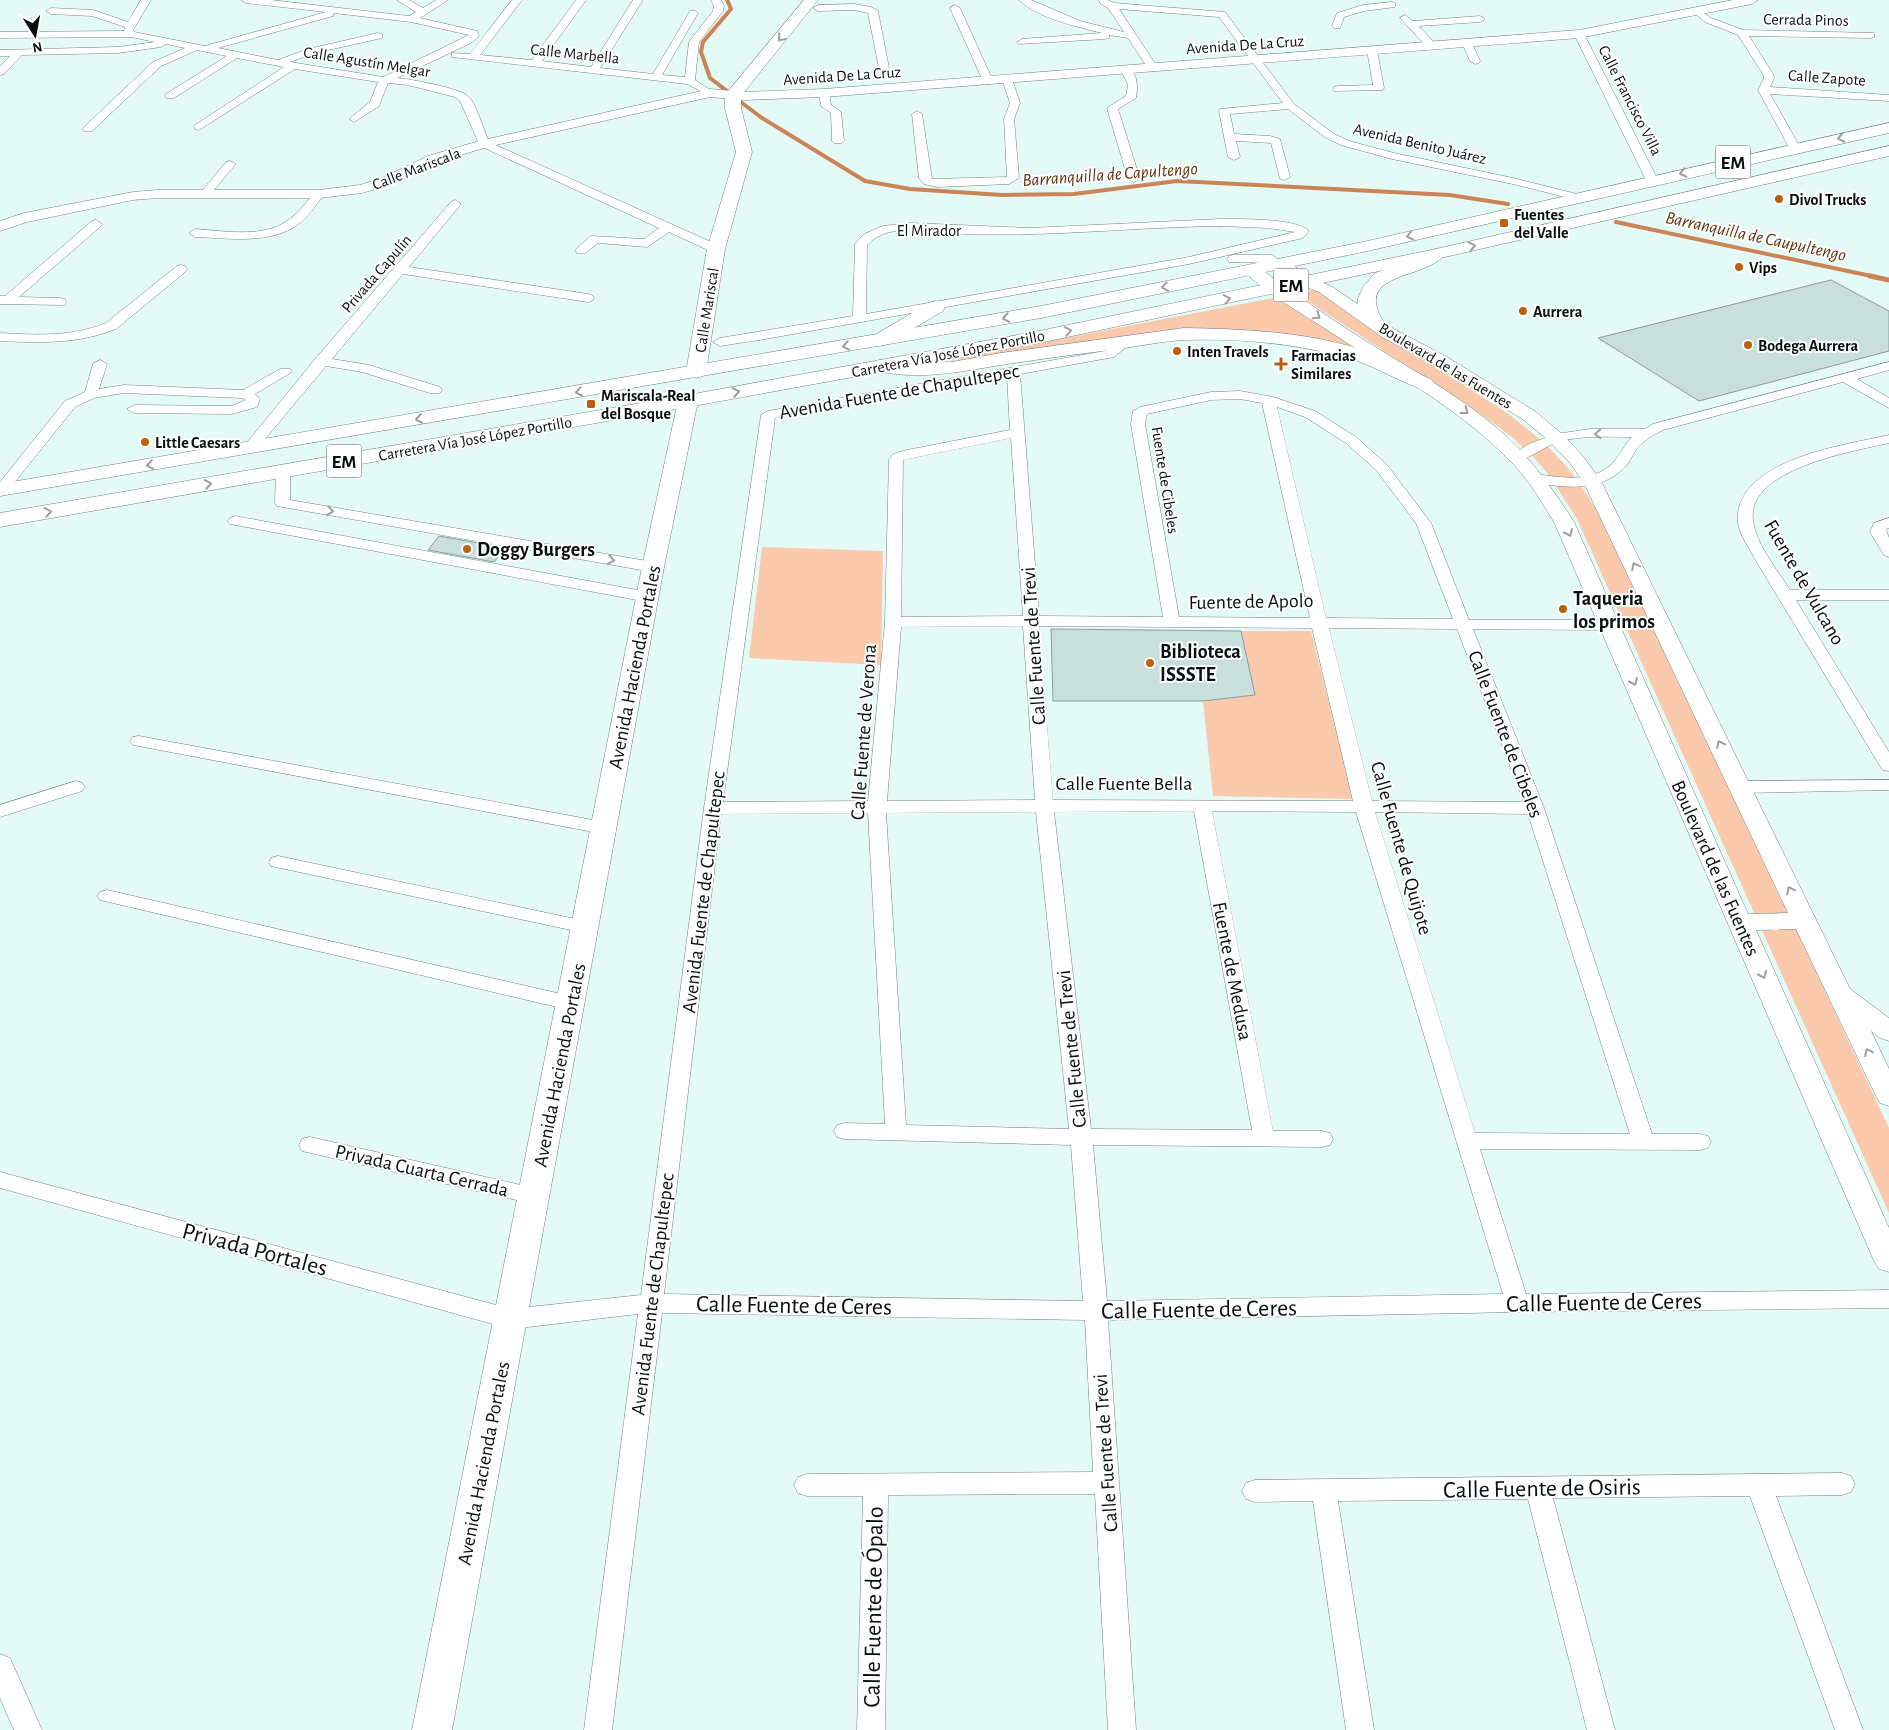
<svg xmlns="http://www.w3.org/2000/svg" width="1889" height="1730" viewBox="0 0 1889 1730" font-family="'Alegreya Sans',sans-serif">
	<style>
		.green { fill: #fbc9ab }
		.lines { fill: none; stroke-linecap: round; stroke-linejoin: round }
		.stream-far1 { stroke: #ca8456; stroke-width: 4 }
		.stream { stroke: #ca8456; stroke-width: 5 }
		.building { fill: #c9dfdb; stroke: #899e9a }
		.minor-casing { stroke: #6f8380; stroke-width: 1 }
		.tertiary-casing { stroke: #6f8380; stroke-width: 1 }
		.secondary-casing { stroke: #6f8380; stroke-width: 1 }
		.primary-casing { stroke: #6f8380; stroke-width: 1 }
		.minor { fill: #fff; fill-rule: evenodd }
		.tertiary { fill: #fff; fill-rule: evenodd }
		.secondary { fill: #fff; fill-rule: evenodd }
		.primary { fill: #fff; fill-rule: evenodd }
		.oneway { stroke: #9c9f9e }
		.poi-dot { fill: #bc600e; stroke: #fff; stroke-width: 2 }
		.labels { text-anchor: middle; stroke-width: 4; stroke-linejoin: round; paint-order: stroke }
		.far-street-label { font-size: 16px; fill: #070f0d; stroke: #fff }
		.far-poi-label { font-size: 16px; font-weight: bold; fill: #070f0d; stroke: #fff; text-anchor: start }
		.far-water-label { font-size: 18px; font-style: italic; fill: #5f300d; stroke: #fff }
		.shield { fill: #fff; stroke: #515756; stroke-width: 1 }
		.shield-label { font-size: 19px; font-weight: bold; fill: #070f0d }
		.street-label { font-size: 20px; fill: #070f0d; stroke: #fff }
		.poi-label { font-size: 20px; font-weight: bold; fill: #070f0d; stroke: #fff; text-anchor: start }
		.near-street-label { font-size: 24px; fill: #070f0d; stroke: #fff }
	</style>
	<rect width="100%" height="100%" fill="#e3faf6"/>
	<!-- green -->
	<g class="green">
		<path d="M1317,289L1507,413C1532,432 1556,452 1575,477C1588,495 1598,514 1611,533L1889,1128V1213L1577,519L1549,475L1535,459L1512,437L1489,420L1297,294Z"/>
		<polygon points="1278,297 1359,350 1244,334 940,362"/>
		<polygon points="762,547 883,551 881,665 749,658"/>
		<polygon points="1241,631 1311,631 1353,799 1213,796 1203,701 1255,695"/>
	</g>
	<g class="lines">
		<!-- stream-far1 -->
		<g class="stream-far1">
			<polyline points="727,0 731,9 703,42 701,52 710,78 727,91"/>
			<polyline points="738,100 762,118 865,181 910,189 1002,195 1074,194 1177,181 1450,195 1508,204"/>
			<polyline points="1616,222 1876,277"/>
		</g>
		<!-- stream -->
		<polyline class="stream" points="1870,276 1889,280"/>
	</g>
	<!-- building -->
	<g class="building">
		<polygon points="1831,280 1889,311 1889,351 1699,401 1598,338"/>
		<polygon points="439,536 506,548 494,562 428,550"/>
		<polygon points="1051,629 1241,631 1255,695 1203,701 1053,701"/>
	</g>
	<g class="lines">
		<defs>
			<g id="minor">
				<path d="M141,0H151L133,30L134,32L205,46L326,12L246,3L241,0H271L409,16L416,12L397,0H409L423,8L436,0H448L420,18L477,31L479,36L471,43L397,78C410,79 459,88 468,96C476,103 484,131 489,142L720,246L722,249L720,252H712L669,232L647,247L598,243L585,253H577L575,250L591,236L644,239L659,228L480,146L460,101L455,97L408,85L388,83L379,106L354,122L349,119L370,102L378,82L295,69L199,130L195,129L194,127L195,125L284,67L237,58L174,98H166L165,96L166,94L227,56L197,50L161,66L92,131H84L83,129L84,127L153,62L185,48L166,44L161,47L118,53L22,55L4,74L0,75V66L10,56H0V50L118,47L155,42L131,37L0,38V32L124,31L125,27L92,16L51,14L46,11L51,8L93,10L128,22ZM334,13L411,22L469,35L383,77L290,62L315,53L382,38V34L378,33L308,49L278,60L218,48L333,16Z"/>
				<polygon points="512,0 522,0 480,55 532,60 576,0 586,0 542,61 591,67 633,0 643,0 600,68 653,74 690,11 696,11 698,13 662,75 685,77 689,42 713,11 714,6 711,0 721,0 724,6 723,11 699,42 695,80 715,93 710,96 687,84 452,57 452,53 470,54"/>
				<path d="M1019,0H1031L1080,21L1124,32L1108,8L1100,3L1099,0H1108L1114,3L1225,12L1294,104L1334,134L1349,141L1394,153L1513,178L1581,195L1583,197L1577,200L1513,184L1392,159L1341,145L1326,138L1288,109L1230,114L1234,134L1270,136L1280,139L1290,177L1284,180L1280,179L1271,143L1236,141L1240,157L1234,160L1228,157L1219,111L1220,109L1283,103L1219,17L1119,9L1158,68L1153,71L1149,70L1128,38L1109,35V38L1105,39L1018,44L1017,42L1022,39L1102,33C1078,27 1037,18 1019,0Z"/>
				<polygon points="1392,2 1395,3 1395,7 1364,11 1344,17 1340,28 1334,28 1332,26 1337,13 1363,5"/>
				<polygon points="854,4 871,7 878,11 889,68 888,70 884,71 879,68 868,13 854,10 818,11 813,8 818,5"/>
				<polygon points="955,5 960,8 993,81 992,83 988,84 983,81 950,8"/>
				<polygon points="1697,8 1711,18 1743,30 1874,33 1874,37 1870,38 1749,36 1773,74 1774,78 1770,87 1889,95 1889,101 1770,94 1801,149 1795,152 1791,151 1758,90 1764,78 1763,74 1738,35 1705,22 1692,11"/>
				<polygon points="1405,15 1413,21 1480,16 1485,19 1480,22 1419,26 1437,46 1432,49 1428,48 1402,20 1400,18"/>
				<polygon points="1579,31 1584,34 1658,180 1656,182 1652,183 1646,180 1574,34"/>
				<polygon points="1467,40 1472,43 1480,61 1479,63 1475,64 1470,61 1462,43"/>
				<polygon points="1372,47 1377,50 1384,88 1383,90 1334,91 1333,89 1334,87 1338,86 1373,85 1367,50"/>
				<path d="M1126,67C1138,71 1138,87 1136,98L1118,109L1140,179L1134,182L1128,179L1107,108L1126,96L1128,85L1121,70Z"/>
				<polygon points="1007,76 1012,79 1020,103 1014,119 1019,178 1009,184 937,187 924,184 919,178 912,114 917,111 922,114 932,179 1007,177 1004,119 1010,103 1002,79"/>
				<polygon points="824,90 829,93 831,105 841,112 844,141 842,143 834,143 832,141 831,113 821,106 819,93"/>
				<polygon points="230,161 236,164 234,166 209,196 201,196 199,194 201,192 226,162"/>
				<path d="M319,191L323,192L325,194L323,196C315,206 308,218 297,225C269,245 227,238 195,237L189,233L195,229C225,231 267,239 291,218C301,211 307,201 315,192Z"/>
				<polygon points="455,200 461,204 409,267 588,294 592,295 594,298 592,301 588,302 403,274 332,359 369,365 440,387 442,390 440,393 430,393 362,372 326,366 255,451 245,451 243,448 245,445 316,358 451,202"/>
				<path d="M1220,219C1239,219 1297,218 1309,231L1303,238L1189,264L765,339L720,346L713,342L720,338L853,316L855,244L864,234L883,226L910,223L1030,228ZM1220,226L1269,228L1295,232L1189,257L866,314L867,245C890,220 936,233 966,234C1051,237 1135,227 1220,226Z"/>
				<polygon points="96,220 102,224 100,227 19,297 60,298 65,299 66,302 65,305 0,304 0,296 5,296 92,221"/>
				<polygon points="1233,255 1272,255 1278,259 1272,263 1229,262 1227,259 1229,256"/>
				<path d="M181,265L185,266L187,269L185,272L116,329C78,344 40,343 0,341V333C37,335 72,337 106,323L177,266Z"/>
				<path d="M1116,339L1121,340L1124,349L1114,357L1020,374L1039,616L1163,617L1131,424L1133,411L1140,407L1211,392L1240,391L1273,397L1315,411L1356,437L1387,465L1431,523L1469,620H1609L1615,622L1617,625L1615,628L1609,630L1473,629L1544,808L1652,1134H1700L1708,1136L1711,1142L1708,1148L1700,1150L1480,1149L1526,1294L1889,1290V1308L1517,1312L1108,1320L1136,1730H1108L1095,1494L888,1495L885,1730H857L863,1496H807L798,1493L794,1485L798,1477L807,1474L1093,1472L1085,1320L662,1313L612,1730H584L638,1314L511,1329L0,1188V1172L511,1309L641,1295L704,808L761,415L768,411L1105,351L1110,348L1111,340ZM1007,376L1010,430L907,450L893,454L889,460L885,622L868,801L723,802L775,418ZM1240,399L1262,403L1310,618L1179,617L1145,424L1147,414L1211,400ZM1277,407L1305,417L1346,443L1377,471L1416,523L1453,619L1326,618ZM1011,438L1023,616L901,617L903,460ZM1023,626L1035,800L887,801L901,627ZM1039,626L1312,628L1353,801L1053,800ZM1329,628L1457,629L1524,802L1372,801ZM1194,811L1252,1130L1091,1129L1054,812ZM1212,811L1356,812L1503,1294L1107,1301L1093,1145L1322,1147L1330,1145L1333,1139L1330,1133L1322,1131H1273ZM1036,812L1069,1129L906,1125L886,813ZM1375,812L1528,814L1630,1134L1475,1133ZM868,813L885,1124L845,1123L837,1125L834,1131L837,1137L845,1139L1071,1145L1083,1301L664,1294L721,814Z"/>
				<polygon points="100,360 107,364 99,389 124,385 243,390 280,369 290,369 292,372 255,394 260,399 257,407 232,414 134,413 127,409 134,405 231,406 246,400 242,398 124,393 94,398 75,407 6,493 0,494 0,482 65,401 85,392 93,364"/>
				<path d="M1889,362V370L1857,379L1889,398V408L1843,382L1663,430C1653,435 1642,441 1635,451C1632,456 1630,462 1625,467C1602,492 1561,489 1531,481L1529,478L1531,475L1536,474C1563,478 1597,484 1616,459C1622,452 1625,444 1632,437C1608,437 1582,435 1558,442C1544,446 1527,463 1512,459L1510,456L1531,443L1556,434L1590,429H1645L1653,424Z"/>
				<path d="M1889,435V443C1854,451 1746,469 1753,520C1756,545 1777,569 1790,590H1889V600H1796L1889,752V771L1883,770L1880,766L1755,559C1748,546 1735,529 1738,513C1746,458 1845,445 1889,435Z"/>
				<polygon points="283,467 288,468 290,471 290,500 653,562 659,564 661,567 659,570 653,572 277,506 275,503 276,471 278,468"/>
				<polygon points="235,516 648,592 654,594 656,597 654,600 648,602 230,524 227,521 230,518"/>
				<polygon points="1889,518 1889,528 1886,529 1889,538 1889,557 1884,555 1870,532 1874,523"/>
				<polygon points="139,736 604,822 610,824 613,828 610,832 604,834 133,745 130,741 133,737"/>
				<polygon points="1889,780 1889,790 1741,793 1735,791 1732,787 1735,783 1741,781"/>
				<polygon points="76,781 82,783 85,787 82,791 0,817 0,805"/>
				<polygon points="278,856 585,921 592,922 595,927 592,932 585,933 271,866 269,862 271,858"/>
				<polygon points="107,890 570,996 577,998 580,1003 577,1008 570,1010 100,900 97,896 100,892"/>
				<polygon points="310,1137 534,1188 542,1190 545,1196 542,1202 534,1204 302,1151 299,1145 302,1139"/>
				<polygon points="1842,1473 1851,1476 1855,1484 1851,1492 1842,1495 1776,1496 1863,1730 1835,1730 1750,1496 1553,1498 1615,1730 1587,1730 1528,1499 1338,1501 1374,1730 1346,1730 1313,1501 1255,1502 1246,1499 1242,1491 1246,1483 1255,1480"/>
				<polygon points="0,1654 10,1658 42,1730 14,1730 0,1698"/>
			</g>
			<g id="tertiary">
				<polygon points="1733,0 1758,0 1752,4 1579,38 824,97 745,100 710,97 487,147 438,162 392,184 362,193 319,198 157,198 133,200 27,222 0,231 0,221 24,213 133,192 157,190 319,190 360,185 382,178 428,156 479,141 710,89 745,92 824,89 1579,30"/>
				<path d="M1281,259L1287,261L1313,279L1331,286L1394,329L1447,357L1536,412L1562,434L1582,455L1601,481L1850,989L1889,1018V1041L1880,1038L1871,1031L1889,1069V1106L1880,1103L1876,1096L1796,929L1756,930L1889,1228V1272L1879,1269L1874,1261L1554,522C1542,503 1531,483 1515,466C1459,406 1385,369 1318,324C1301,313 1254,285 1244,270L1246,267H1258C1292,292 1328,317 1364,340C1412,370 1463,397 1506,436C1533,461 1554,491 1574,522L1748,914L1788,913L1583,481L1570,463L1550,442L1524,420L1435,365L1382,337L1319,292L1301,285L1275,267L1273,264L1275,261Z"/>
			</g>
			<g id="secondary">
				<polygon points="804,0 818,0 741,96 741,108 752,152 725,249 706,372 703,376 696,378 689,376 686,372 707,249 736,152 725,108 725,95"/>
				<path d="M1436,249L1442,250L1445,254C1427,280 1353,271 1383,321L1380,325L1373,327L1366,325L1357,309L1358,298L1363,287L1375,273L1410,261Z"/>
				<polygon points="936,301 943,303 945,307 943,311 887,344 880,346 873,344 870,340 873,336 929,303"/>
				<path d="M1184,328C1247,329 1314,332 1374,354C1394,361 1412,371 1431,379L1434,383L1431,387L1424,389C1401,383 1380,369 1358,361C1303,344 1242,338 1185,340C1163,341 1140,346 1117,349C1079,354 1040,359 1001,365C959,372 916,381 873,370L870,366L873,362L880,360L912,363L952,362L1001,353Z"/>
				<polygon points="688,395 695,397 698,401 664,567 452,1730 412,1730 642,567 678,401 681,397"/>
			</g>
			<g id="primary">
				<polygon points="1889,123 1889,133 1363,252 1041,318 0,496 0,484 1041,306 1363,242"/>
				<polygon points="1889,146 1889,156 1436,259 1034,344 688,407 0,527 0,513 688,395 1034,332 1436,249"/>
			</g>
		</defs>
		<!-- minor casing -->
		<use href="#minor" class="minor-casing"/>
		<!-- tertiary casing -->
		<use href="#tertiary" class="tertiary-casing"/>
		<!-- secondary casing -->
		<use href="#secondary" class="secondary-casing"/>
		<!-- primary casing -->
		<use href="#primary" class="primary-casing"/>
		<!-- minor -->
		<use href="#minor" class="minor"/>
		<!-- tertiary -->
		<use href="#tertiary" class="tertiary"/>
		<!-- secondary -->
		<use href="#secondary" class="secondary"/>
		<!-- primary -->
		<use href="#primary" class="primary"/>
	</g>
	<!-- one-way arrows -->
	<defs><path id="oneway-chevron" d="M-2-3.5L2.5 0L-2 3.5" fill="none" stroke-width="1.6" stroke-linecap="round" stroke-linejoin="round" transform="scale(1.25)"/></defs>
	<g class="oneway">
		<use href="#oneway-chevron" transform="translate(781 38) rotate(130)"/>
		<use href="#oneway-chevron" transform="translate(1841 138) rotate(168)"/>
		<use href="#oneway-chevron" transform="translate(1683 173) rotate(168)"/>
		<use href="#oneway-chevron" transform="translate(1410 236) rotate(167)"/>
		<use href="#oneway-chevron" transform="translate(1472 246) rotate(-13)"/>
		<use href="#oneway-chevron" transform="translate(1165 287) rotate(169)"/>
		<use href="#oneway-chevron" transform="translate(1227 299) rotate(-11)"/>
		<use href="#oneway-chevron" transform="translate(1317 316) rotate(34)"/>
		<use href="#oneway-chevron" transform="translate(1006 318) rotate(170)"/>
		<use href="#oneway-chevron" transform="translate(1068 331) rotate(-11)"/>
		<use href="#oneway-chevron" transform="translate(846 346) rotate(170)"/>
		<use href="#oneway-chevron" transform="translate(579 392) rotate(170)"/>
		<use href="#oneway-chevron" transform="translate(736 392) rotate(-10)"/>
		<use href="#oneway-chevron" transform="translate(1465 411) rotate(37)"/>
		<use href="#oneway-chevron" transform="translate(419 419) rotate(170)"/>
		<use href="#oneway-chevron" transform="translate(1598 434) rotate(178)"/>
		<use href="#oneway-chevron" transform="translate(150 465) rotate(171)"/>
		<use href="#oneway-chevron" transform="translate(208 484) rotate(-10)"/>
		<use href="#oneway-chevron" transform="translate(330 511) rotate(10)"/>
		<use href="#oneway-chevron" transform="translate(48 512) rotate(-10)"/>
		<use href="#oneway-chevron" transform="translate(1569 533) rotate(66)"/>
		<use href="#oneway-chevron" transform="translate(611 560) rotate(10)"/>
		<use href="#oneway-chevron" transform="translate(1635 566) rotate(-116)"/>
		<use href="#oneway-chevron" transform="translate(1634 682) rotate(66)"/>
		<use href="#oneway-chevron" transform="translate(1720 744) rotate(-116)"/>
		<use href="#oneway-chevron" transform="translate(1790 890) rotate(-116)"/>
		<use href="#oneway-chevron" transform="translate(1763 975) rotate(66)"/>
		<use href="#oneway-chevron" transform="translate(1868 1052) rotate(-116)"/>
	</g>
	<!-- markers -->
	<g class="poi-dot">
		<circle cx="1779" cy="199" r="5"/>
		<rect x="1499" y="218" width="10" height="10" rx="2.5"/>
		<circle cx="1739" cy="267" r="5"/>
		<circle cx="1523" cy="311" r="5"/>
		<circle cx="1748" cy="345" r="5"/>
		<circle cx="1177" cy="351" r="5"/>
		<path d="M1278.5 356.5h5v5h5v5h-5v5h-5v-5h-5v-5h5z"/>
		<rect x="586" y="399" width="10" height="10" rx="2.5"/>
		<circle cx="145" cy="442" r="5"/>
		<circle cx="467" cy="549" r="5"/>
		<circle cx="1563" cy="609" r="5"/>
		<circle cx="1150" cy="663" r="5"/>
	</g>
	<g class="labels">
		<!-- far-street labels -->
		<g class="far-street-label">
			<text transform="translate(1806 19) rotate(1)" y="6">Cerrada Pinos</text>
			<text transform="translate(1245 44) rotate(-4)" y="6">Avenida De La Cruz</text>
			<text transform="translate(575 53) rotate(6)" y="6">Calle Marbella</text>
			<text transform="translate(367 61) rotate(9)" y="6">Calle Agustín Melgar</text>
			<text transform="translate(842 75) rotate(-4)" y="6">Avenida De La Cruz</text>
			<text transform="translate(1827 77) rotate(4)" y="6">Calle Zapote</text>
			<text transform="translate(1631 100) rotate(63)" y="6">Calle Francisco Villa</text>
			<text transform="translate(1420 143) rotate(13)" y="6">Avenida Benito Juárez</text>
			<text transform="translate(416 168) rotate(-21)" y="6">Calle Mariscala</text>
			<text x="929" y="236">El Mirador</text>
			<text transform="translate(376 273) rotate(-49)" y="6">Privada Capulín</text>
			<text transform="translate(706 310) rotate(-81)" y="6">Calle Mariscal</text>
			<text transform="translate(948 353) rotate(-11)" y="6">Carretera Vía José López Portillo</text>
			<text transform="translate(1446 365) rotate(31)" y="6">Boulevard de las Fuentes</text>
			<text transform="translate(475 438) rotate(-10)" y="6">Carretera Vía José López Portillo</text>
			<text transform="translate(1166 480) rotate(81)" y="6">Fuente de Cibeles</text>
		</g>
		<!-- far-poi labels -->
		<g class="far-poi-label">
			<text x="1789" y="205">Divol Trucks</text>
			<text x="1514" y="220">Fuentes<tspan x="1514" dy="18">del Valle</tspan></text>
			<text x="1749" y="273">Vips</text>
			<text x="1533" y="317">Aurrera</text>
			<text x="1758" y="351">Bodega Aurrera</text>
			<text x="1187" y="357">Inten Travels</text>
			<text x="1291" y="361">Farmacias<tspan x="1291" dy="18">Similares</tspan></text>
			<text x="601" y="401">Mariscala-Real<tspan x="601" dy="18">del Bosque</tspan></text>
			<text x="155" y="448">Little Caesars</text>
		</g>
		<!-- far-water labels -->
		<g class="far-water-label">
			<text transform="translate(1110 174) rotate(-4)" y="6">Barranquilla de Capultengo</text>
			<text transform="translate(1756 236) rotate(12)" y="6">Barranquilla de Caupultengo</text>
		</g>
		<!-- shield labels -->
		<g class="shield">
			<rect x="1715.5" y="145.5" width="35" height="33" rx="4"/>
			<rect x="1273.5" y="268.5" width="35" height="33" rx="4"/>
			<rect x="326.5" y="444.5" width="35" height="33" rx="4"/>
		</g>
		<g class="shield-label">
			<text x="1733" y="169">EM</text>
			<text x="1291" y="292">EM</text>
			<text x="344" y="468">EM</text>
		</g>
		<!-- street labels -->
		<g class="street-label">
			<text transform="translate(899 391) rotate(-10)" y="7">Avenida Fuente de Chapultepec</text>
			<text transform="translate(1805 582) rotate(60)" y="7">Fuente de Vulcano</text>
			<text transform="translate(1251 601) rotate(-1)" y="7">Fuente de Apolo</text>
			<text transform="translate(1033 646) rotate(-94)" y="7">Calle Fuente de Trevi</text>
			<text transform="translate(634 667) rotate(-79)" y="7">Avenida Hacienda Portales</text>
			<text transform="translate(863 732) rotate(-86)" y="7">Calle Fuente de Verona</text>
			<text transform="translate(1506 734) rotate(69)" y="7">Calle Fuente de Cibeles</text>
			<text x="1124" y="790">Calle Fuente Bella</text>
			<text transform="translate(1402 848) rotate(74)" y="7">Calle Fuente de Quijote</text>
			<text transform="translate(1716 868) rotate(66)" y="7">Boulevard de las Fuentes</text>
			<text transform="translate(703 892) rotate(-83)" y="7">Avenida Fuente de Chapultepec</text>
			<text transform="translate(1233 971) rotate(79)" y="7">Fuente de Medusa</text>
			<text transform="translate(1071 1049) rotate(-96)" y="7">Calle Fuente de Trevi</text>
			<text transform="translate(559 1065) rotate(-79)" y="7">Avenida Hacienda Portales</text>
			<text transform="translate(422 1170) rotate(13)" y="7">Privada Cuarta Cerrada</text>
			<text transform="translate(652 1294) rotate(-83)" y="7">Avenida Fuente de Chapultepec</text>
			<text transform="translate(1105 1453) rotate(-94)" y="7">Calle Fuente de Trevi</text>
			<text transform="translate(483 1463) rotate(-79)" y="7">Avenida Hacienda Portales</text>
		</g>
		<!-- poi labels -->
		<g class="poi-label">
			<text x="477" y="556">Doggy Burgers</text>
			<text x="1573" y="605">Taqueria<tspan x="1573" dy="23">los primos</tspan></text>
			<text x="1160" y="658">Biblioteca<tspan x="1160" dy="23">ISSSTE</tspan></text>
		</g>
		<!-- near-street labels -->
		<g class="near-street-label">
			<text transform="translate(255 1249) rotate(15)" y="8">Privada Portales</text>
			<text transform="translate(1604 1302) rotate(-1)" y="8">Calle Fuente de Ceres</text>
			<text transform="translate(794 1305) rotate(1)" y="8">Calle Fuente de Ceres</text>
			<text transform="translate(1199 1309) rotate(-1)" y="8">Calle Fuente de Ceres</text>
			<text transform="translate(1542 1488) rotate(-1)" y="8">Calle Fuente de Osiris</text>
			<text transform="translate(873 1607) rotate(-89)" y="8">Calle Fuente de Ópalo</text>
		</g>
	</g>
	<!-- north arrow -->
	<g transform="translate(35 35) rotate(169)" stroke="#ffffff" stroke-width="4" paint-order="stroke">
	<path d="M0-4L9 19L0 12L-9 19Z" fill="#070f0d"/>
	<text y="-8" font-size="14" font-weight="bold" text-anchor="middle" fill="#070f0d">N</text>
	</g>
</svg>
